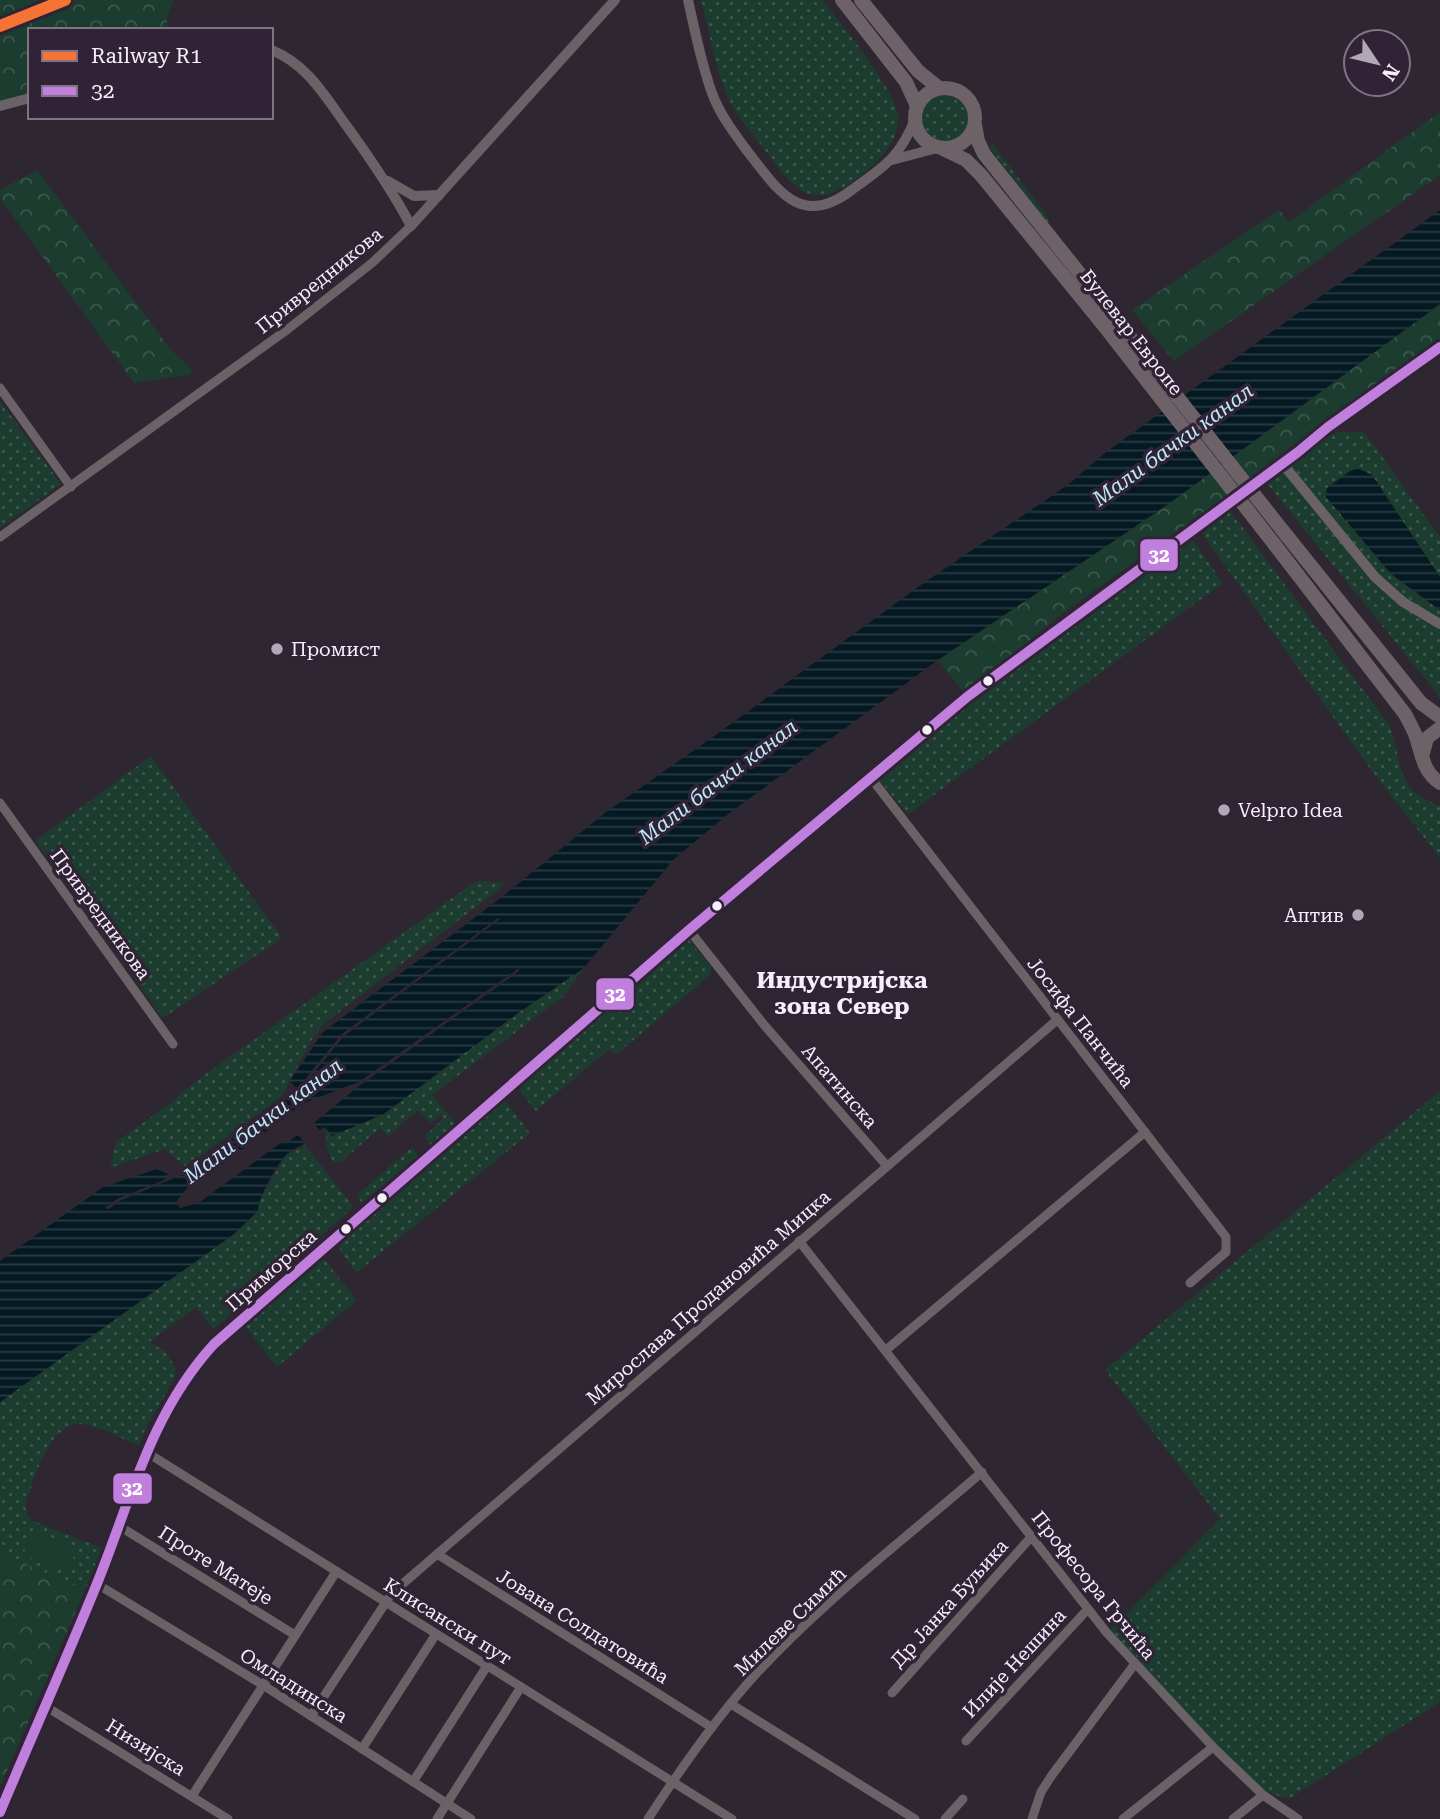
<svg xmlns="http://www.w3.org/2000/svg" width="1440" height="1819" viewBox="0 0 1440 1819" font-family="'Roboto Serif',serif">
	<style>
		.grass { fill: url(#grass-dots) }
		.forest { fill: url(#forest-crowns) }
		.pitch { fill: #1b3c2e }
		.water { fill: url(#water-rules) }
		.lines { fill: none; stroke-linecap: round; stroke-linejoin: round }
		.minor { stroke: #6a6266; stroke-width: 9 }
		.tertiary { stroke: #6a6266; stroke-width: 10 }
		.primary { stroke: #6c6268; stroke-width: 14 }
		.primary-bridge { stroke: #6c6268; stroke-width: 14 }
		.bus-1-casing { stroke: #302335; stroke-width: 16 }
		.bus-1 { stroke: #c07fdc; stroke-width: 10 }
		.rail-1-casing { stroke: #302335; stroke-width: 18 }
		.rail-1 { stroke: #f57335; stroke-width: 12 }
		.poi-dot { fill: #b1a8b4; stroke: #302335; stroke-width: 2.5 }
		.bus-dot { fill: #f7eefa; stroke: #302335; stroke-width: 2.5 }
		.labels { text-anchor: middle; stroke-width: 7; stroke-linejoin: round; paint-order: stroke }
		.street-label { font-size: 19px; fill: #f7eefa; stroke: #302335 }
		.poi-label { font-size: 19px; fill: #f7eefa; stroke: #302335; text-anchor: start }
		.water-label { font-size: 21px; font-style: italic; fill: #bceafc; stroke: #302335 }
		.quarter-label { font-size: 23px; font-weight: bold; fill: #f7eefa; stroke: #302335 }
		.line-badge { stroke: #302335; stroke-width: 2.5 }
		.badge-label { font-size: 19px; text-anchor: middle; font-weight: bold; fill: #fff }
	</style>
	<defs>
		<pattern id="grass-dots" width="8" height="8" patternUnits="userSpaceOnUse" patternTransform="scale(1.75)"><rect width="8" height="8" fill="#1b3c2e"/><path d="M2 2h.1M6 6h.1" fill="none" stroke="#3d584d" stroke-width="1.8" stroke-linecap="round"/></pattern>
		<pattern id="forest-crowns" width="20" height="18" patternUnits="userSpaceOnUse" patternTransform="scale(1.75)"><rect width="20" height="18" fill="#1b3c2e"/><path d="M2 6a3 3 0 1 1 6 0M12 15a3 3 0 1 1 6 0" fill="none" stroke="#3d584d"/></pattern>
		<pattern id="water-rules" width="6" height="5" patternUnits="userSpaceOnUse" patternTransform="scale(1.75)"><rect width="6" height="5" fill="#041922"/><path d="M0 2.5h6" fill="none" stroke="#293b43"/></pattern>
	</defs>
	<rect width="100%" height="100%" fill="#2e2731"/>
	<!-- grass -->
	<g class="grass">
		<path d="M701,0H823C840,23 896,90 898,115C899,140 884,156 865,172C812,217 795,191 761,145C749,129 733,112 726,93C714,64 709,30 701,0Z"/>
		<circle cx="945" cy="118" r="24"/>
		<polygon points="992,143 1048,217 1049,225 990,148"/>
		<polygon points="0,401 61,484 0,528"/>
		<polygon points="1336,432 1364,432 1440,537 1440,577 1372,475 1421,597 1440,610 1440,697 1265,481"/>
		<path d="M1228,508L1390,726C1402,760 1396,794 1440,805V858L1369,767L1199,529Z"/>
		<polygon points="1191,537 1223,583 908,814 878,779 968,703"/>
		<polygon points="151,756 282,938 163,1018 35,841"/>
		<polygon points="476,881 507,883 326,1022 312,1039 281,1097 185,1167 165,1149 110,1168 116,1142 171,1103 192,1084"/>
		<polygon points="688,939 712,968 709,976 617,1054 608,1050 536,1111 519,1090 520,1084"/>
		<polygon points="584,968 563,997 432,1095 457,1125 430,1145 425,1138 426,1135 444,1118 441,1114 430,1123 418,1110 388,1136 380,1128 341,1162 333,1162 326,1146 326,1128 332,1136"/>
		<polygon points="1440,1091 1440,1702 1289,1799 1259,1790 1110,1630 1220,1519 1105,1370"/>
		<polygon points="506,1101 530,1133 356,1273 340,1250 339,1242 500,1102"/>
		<path d="M305,1145L352,1205V1209L213,1329L196,1307L149,1342L165,1351L175,1367V1377L144,1432L139,1446C122,1439 105,1429 87,1425C50,1415 34,1481 25,1506L27,1514L33,1521L102,1548L85,1590L0,1553V1402L234,1234L257,1205L285,1156Z"/>
		<polygon points="410,1149 414,1149 417,1153 417,1157 363,1202 361,1202 357,1195"/>
		<polygon points="322,1257 357,1300 277,1367 243,1324"/>
	</g>
	<!-- forest -->
	<g class="forest">
		<polygon points="0,0 173,0 167,20 168,30 30,30 30,93 0,101"/>
		<polygon points="1440,112 1440,175 1174,361 1132,310 1279,210 1289,222"/>
		<polygon points="37,170 171,350 192,370 188,375 134,383 0,198 0,190"/>
		<polygon points="1440,304 1440,342 1059,616 965,694 938,660 1167,505"/>
		<polygon points="0,1553 85,1590 0,1787"/>
	</g>
	<!-- pitch -->
	<polygon class="pitch" points="32,1531 77,1549 68,1572 23,1555"/>
	<!-- water -->
	<g class="water">
		<path d="M1440,210V304L1167,505L938,660L727,815L673,860L584,968L514,1016L384,1114L332,1136L325,1127L319,1130L314,1123L359,1086L519,971V968L359,1082L304,1103L200,1181L187,1188L176,1202L180,1208L200,1202L282,1142L285,1144L298,1135L305,1143C299,1147 290,1150 286,1155C277,1164 257,1200 258,1211L234,1234L0,1402V1261L103,1187L157,1169L168,1174L164,1180L117,1199L105,1208L109,1209L119,1201L184,1174V1171L192,1168L287,1099L296,1090L298,1092L344,1036L500,919L498,918L342,1034L297,1089L290,1081L323,1032L502,897L606,812L717,734L918,587L1069,484L1105,453Z"/>
		<polygon points="1358,468 1372,475 1440,577 1440,610 1391,574 1326,497 1327,488 1350,471"/>
	</g>
	<g class="lines">
		<!-- minor -->
		<g class="minor">
			<polyline points="0,388 71,487"/>
			<polyline points="1282,463 1328,427 1440,347"/>
			<polyline points="0,537 288,329 372,263 411,226"/>
			<polyline points="871,778 1226,1237 1226,1252 1190,1283"/>
			<polyline points="0,803 173,1044"/>
			<polyline points="689,930 765,1026 887,1166"/>
			<polyline points="799,1241 1107,1633 1214,1748 1263,1795 1298,1819"/>
			<polyline points="886,1350 1145,1132"/>
			<polyline points="146,1452 732,1819"/>
			<polyline points="119,1526 295,1635"/>
			<polyline points="437,1554 711,1727"/>
			<polyline points="97,1584 263,1685 471,1819"/>
			<polyline points="892,1693 1032,1536"/>
			<polyline points="731,1704 915,1819"/>
			<polyline points="45,1706 228,1819"/>
			<polyline points="311,1716 392,1593 1057,1020"/>
			<polyline points="966,1741 1088,1609"/>
			<polyline points="362,1749 436,1634"/>
			<polyline points="413,1782 487,1666"/>
			<polyline points="192,1796 336,1572"/>
			<polyline points="437,1819 521,1687"/>
			<path d="M648,1819C681,1768 715,1719 756,1674C824,1600 906,1538 982,1472"/>
			<polyline points="945,1819 963,1799"/>
			<polyline points="1032,1819 1041,1792 1052,1775 1134,1665"/>
			<polyline points="1123,1819 1213,1747"/>
			<polyline points="1233,1819 1263,1795"/>
		</g>
		<!-- tertiary -->
		<g class="tertiary">
			<path d="M688,0C695,31 701,63 712,93C720,115 734,133 748,152C779,192 802,229 853,189C885,166 900,157 915,119"/>
			<path d="M271,50C306,63 325,96 346,125C370,158 392,190 411,226L615,0"/>
			<polyline points="0,106 30,98"/>
			<polyline points="892,160 937,148"/>
			<polyline points="388,181 414,196 439,195"/>
			<path d="M0,1812C32,1737 65,1662 96,1586C137,1486 151,1398 237,1323L689,930L967,697L1282,463L1375,577L1403,602L1440,624"/>
		</g>
		<!-- primary -->
		<g class="primary">
			<polyline points="842,0 906,82 917,106"/>
			<polyline points="861,0 918,71 939,88"/>
			<circle cx="945" cy="118" r="30"/>
			<polyline points="975,125 978,141 984,154 1112,314"/>
			<polyline points="943,149 966,160 981,175 1101,322"/>
			<polyline points="1287,536 1421,703 1440,717"/>
			<path d="M1275,545L1405,714C1408,720 1412,727 1415,734C1422,753 1422,771 1440,783"/>
			<polyline points="1422,757 1427,738 1440,728"/>
		</g>
		<!-- primary-bridge -->
		<g class="primary-bridge">
			<polyline points="1112,314 1287,536"/>
			<polyline points="1101,322 1275,545"/>
		</g>
		<defs>
			<path id="bus-1" d="M0,1812C32,1736 65,1662 96,1586C131,1500 150,1414 214,1344L689,930L967,697L1298,452L1328,427L1440,347"/>
		</defs>
		<!-- bus-1 casing -->
		<use href="#bus-1" class="bus-1-casing"/>
		<!-- bus-1 -->
		<use href="#bus-1" class="bus-1"/>
		<defs>
			<polyline id="rail-1" points="0,26 65,0"/>
		</defs>
		<!-- rail-1 casing -->
		<use href="#rail-1" class="rail-1-casing"/>
		<!-- rail-1 -->
		<use href="#rail-1" class="rail-1"/>
	</g>
	<!-- markers -->
	<g class="poi-dot">
		<circle cx="277" cy="649" r="7"/>
		<circle cx="1224" cy="810" r="7"/>
		<circle cx="1358" cy="915" r="7"/>
	</g>
	<g class="bus-dot">
		<circle cx="988" cy="681" r="6"/>
		<circle cx="927" cy="730" r="6"/>
		<circle cx="717" cy="906" r="6"/>
		<circle cx="382" cy="1198" r="6"/>
		<circle cx="346" cy="1229" r="6"/>
	</g>
	<g class="labels">
		<!-- street labels -->
		<g class="street-label">
			<text transform="translate(319 280) rotate(-39)" y="7">Привредникова</text>
			<text transform="translate(1132 332) rotate(52)" y="7">Булевар Европе</text>
			<text transform="translate(101 914) rotate(54)" y="7">Привредникова</text>
			<text transform="translate(1081 1022) rotate(52)" y="7">Јосифа Панчића</text>
			<text transform="translate(840 1086) rotate(49)" y="7">Апатинска</text>
			<text transform="translate(271 1270) rotate(-41)" y="7">Приморска</text>
			<text transform="translate(708 1297) rotate(-41)" y="7">Мирослава Продановића Мицка</text>
			<text transform="translate(216 1565) rotate(32)" y="7">Проте Матеје</text>
			<text transform="translate(1094 1585) rotate(51)" y="7">Професора Грчића</text>
			<text transform="translate(949 1603) rotate(-48)" y="7">Др Јанка Буљика</text>
			<text transform="translate(448 1621) rotate(32)" y="7">Клисански пут</text>
			<text transform="translate(790 1621) rotate(-44)" y="7">Милеве Симић</text>
			<text transform="translate(583 1626) rotate(32)" y="7">Јована Солдатовића</text>
			<text transform="translate(1014 1663) rotate(-47)" y="7">Илије Нешина</text>
			<text transform="translate(294 1685) rotate(32)" y="7">Омладинска</text>
			<text transform="translate(146 1747) rotate(32)" y="7">Низијска</text>
		</g>
		<!-- poi labels -->
		<g class="poi-label">
			<text x="291" y="656">Промист</text>
			<text x="1238" y="817">Velpro Idea</text>
			<text x="1344" y="922" text-anchor="end">Аптив</text>
		</g>
		<!-- water labels -->
		<g class="water-label">
			<text transform="translate(1173 445) rotate(-36)" y="7">Мали бачки канал</text>
			<text transform="translate(718 782) rotate(-37)" y="7">Мали бачки канал</text>
			<text transform="translate(263 1121) rotate(-37)" y="7">Мали бачки канал</text>
		</g>
		<!-- quarter labels -->
		<g class="quarter-label">
			<text x="842" y="988">Индустријска<tspan x="842" dy="26">зона Север</tspan></text>
		</g>
	</g>
	<g class="line-badge">
		<rect x="1139" y="538" width="40" height="34" rx="7" fill="#c07fdc"/>
		<rect x="595" y="977" width="40" height="34" rx="7" fill="#c07fdc"/>
		<rect x="112" y="1472" width="41" height="33" rx="7" fill="#c07fdc"/>
	</g>
	<g class="badge-label">
		<text x="1159" y="562">32</text>
		<text x="615" y="1001">32</text>
		<text x="132" y="1495">32</text>
	</g>
	<!-- legend -->
	<rect x="28" y="28" width="245" height="91" fill="#302335" stroke="#807484" stroke-width="2"/>
	<rect x="42" y="51" width="35" height="10" fill="#f57335" stroke="#807484" stroke-width="2"/>
	<text x="91" y="63" font-size="21" fill="#f7eefa">Railway R1</text>
	<rect x="42" y="86" width="35" height="10" fill="#c07fdc" stroke="#807484" stroke-width="2"/>
	<text x="91" y="98" font-size="21" fill="#f7eefa">32</text>
	<!-- north arrow -->
	<g transform="translate(1377 63) rotate(125)"><circle r="33" fill="#302335" stroke="#807484" stroke-width="2"/>
	<path d="M0-5L12 26L0 18L-12 26Z" fill="#b1a8b4"/>
	<text y="-10" font-size="19" font-weight="bold" text-anchor="middle" fill="#f7eefa">N</text>
	</g>
</svg>
